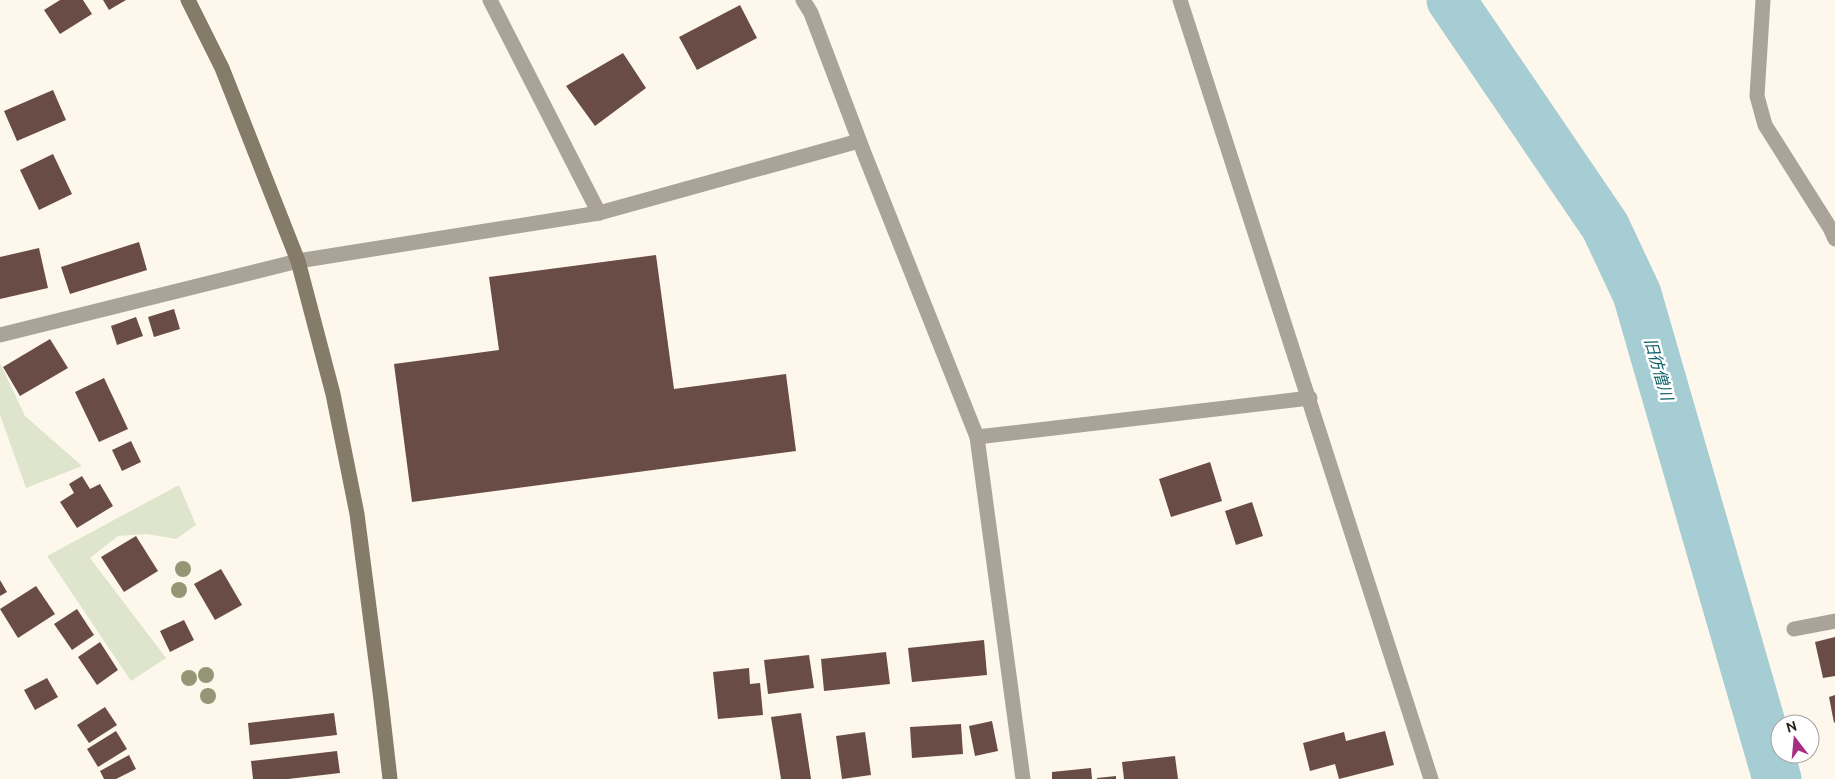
<svg xmlns="http://www.w3.org/2000/svg" width="1835" height="779" viewBox="0 0 1835 779" font-family="Ubuntu,'Noto Sans JP',sans-serif">
	<style>
		.green { fill: #dee5cc }
		.lines { fill: none; stroke-linecap: round; stroke-linejoin: round }
		.river { stroke: #a6cdd3; stroke-width: 49 }
		.building { fill: #694c45 }
		.street { stroke: #aaa397; stroke-width: 15 }
		.secondary { stroke: #847b69; stroke-width: 15 }
		.tree { fill: #949676 }
		.labels { text-anchor: middle; stroke-width: 5; stroke-linejoin: round; paint-order: stroke }
		.water-label { font-size: 16px; font-style: italic; fill: #0b5d66; stroke: #fff }
	</style>
	<rect width="100%" height="100%" fill="#fef8ec"/>
	<!-- green -->
	<g class="green">
		<polygon points="0,363 25,416 82,466 26,488 0,415"/>
		<polygon points="179,485 196,525 176,539 147,534 118,536 90,558 166,658 131,681 47,556"/>
	</g>
	<g class="lines">
		<!-- river -->
		<polyline class="river" points="1451,0 1605,226 1637,294 1777,779"/>
	</g>
	<!-- building -->
	<g class="building">
		<polygon points="60,0 83,0 92,14 60,34 44,10"/>
		<polygon points="103,0 126,0 109,10"/>
		<polygon points="740,5 757,38 697,70 679,37"/>
		<polygon points="623,53 646,88 595,126 566,86"/>
		<polygon points="53,90 66,120 17,141 4,111"/>
		<polygon points="53,154 72,194 39,210 20,170"/>
		<polygon points="139,242 147,270 70,294 61,267"/>
		<polygon points="39,248 48,288 0,299 0,257"/>
		<polygon points="656,255 674,389 786,374 796,451 412,502 394,364 499,350 489,277"/>
		<polygon points="174,309 180,329 154,337 148,317"/>
		<polygon points="136,317 143,336 117,345 111,326"/>
		<polygon points="50,339 68,368 20,396 3,367"/>
		<polygon points="104,378 128,429 99,442 75,392"/>
		<polygon points="131,441 141,462 122,471 112,450"/>
		<polygon points="1210,462 1222,501 1171,517 1159,479"/>
		<polygon points="82,476 90,489 100,484 113,506 77,528 60,502 74,493 69,484"/>
		<polygon points="1252,502 1263,536 1236,545 1225,511"/>
		<polygon points="136,536 158,571 124,592 101,557"/>
		<polygon points="221,569 242,605 215,620 194,584"/>
		<polygon points="0,580 7,592 0,596"/>
		<polygon points="36,586 55,614 18,638 0,609"/>
		<polygon points="77,609 94,635 72,650 54,624"/>
		<polygon points="184,620 194,640 170,652 160,631"/>
		<polygon points="1835,637 1835,676 1823,678 1815,642"/>
		<polygon points="984,640 987,675 912,682 908,648"/>
		<polygon points="100,642 118,670 97,685 78,657"/>
		<polygon points="886,652 890,684 824,691 821,659"/>
		<polygon points="809,655 814,688 768,694 764,660"/>
		<polygon points="749,668 750,684 760,683 763,715 718,719 713,672"/>
		<polygon points="47,678 58,697 35,710 24,690"/>
		<polygon points="1835,695 1835,722 1834,723 1829,697"/>
		<polygon points="105,707 117,725 89,743 77,725"/>
		<polygon points="334,713 337,735 250,745 248,723"/>
		<polygon points="801,713 811,779 781,779 771,717"/>
		<polygon points="992,721 998,751 975,756 969,726"/>
		<polygon points="961,724 963,754 912,758 910,727"/>
		<polygon points="116,731 127,749 98,767 87,749"/>
		<polygon points="1385,731 1394,765 1339,779 1335,764 1310,771 1303,743 1344,732 1346,741"/>
		<polygon points="865,732 871,775 842,779 836,736"/>
		<polygon points="337,751 340,773 288,779 253,779 251,761"/>
		<polygon points="129,755 136,769 116,779 104,779 100,771"/>
		<polygon points="1175,756 1178,779 1124,779 1122,762"/>
		<polygon points="1091,768 1092,779 1052,779 1052,772"/>
		<polygon points="1116,776 1116,779 1097,779 1097,778"/>
	</g>
	<g class="lines">
		<!-- street -->
		<g class="street">
			<polyline points="490,0 599,213"/>
			<polyline points="803,0 811,13 864,153 977,437 1023,779"/>
			<polyline points="1180,0 1431,779"/>
			<polyline points="1763,0 1757,96 1765,125 1830,228 1835,239"/>
			<polyline points="0,335 298,261 599,213 859,141"/>
			<polyline points="977,437 1310,398"/>
			<polyline points="1794,629 1835,621"/>
		</g>
		<!-- secondary -->
		<polyline class="secondary" points="188,0 222,68 298,261 333,394 357,514 381,700 390,779"/>
	</g>
	<!-- trees -->
	<g class="tree">
		<circle cx="183" cy="569" r="8"/>
		<circle cx="179" cy="590" r="8"/>
		<circle cx="206" cy="675" r="8"/>
		<circle cx="189" cy="678" r="8"/>
		<circle cx="208" cy="696" r="8"/>
	</g>
	<g class="labels">
		<!-- water labels -->
		<g class="water-label">
			<text transform="translate(1659 369) rotate(74)" y="6">旧彷僧川</text>
		</g>
	</g>
	<!-- north arrow -->
	<g transform="translate(1795 739) rotate(344)"><circle r="24" fill="#ffffff" stroke="#a7a5a1"/>
	<path d="M0-4L9 19L0 12L-9 19Z" fill="#a52d84"/>
	<text y="-8" font-size="14" font-weight="bold" text-anchor="middle" fill="#241e14">N</text>
	</g>
</svg>
